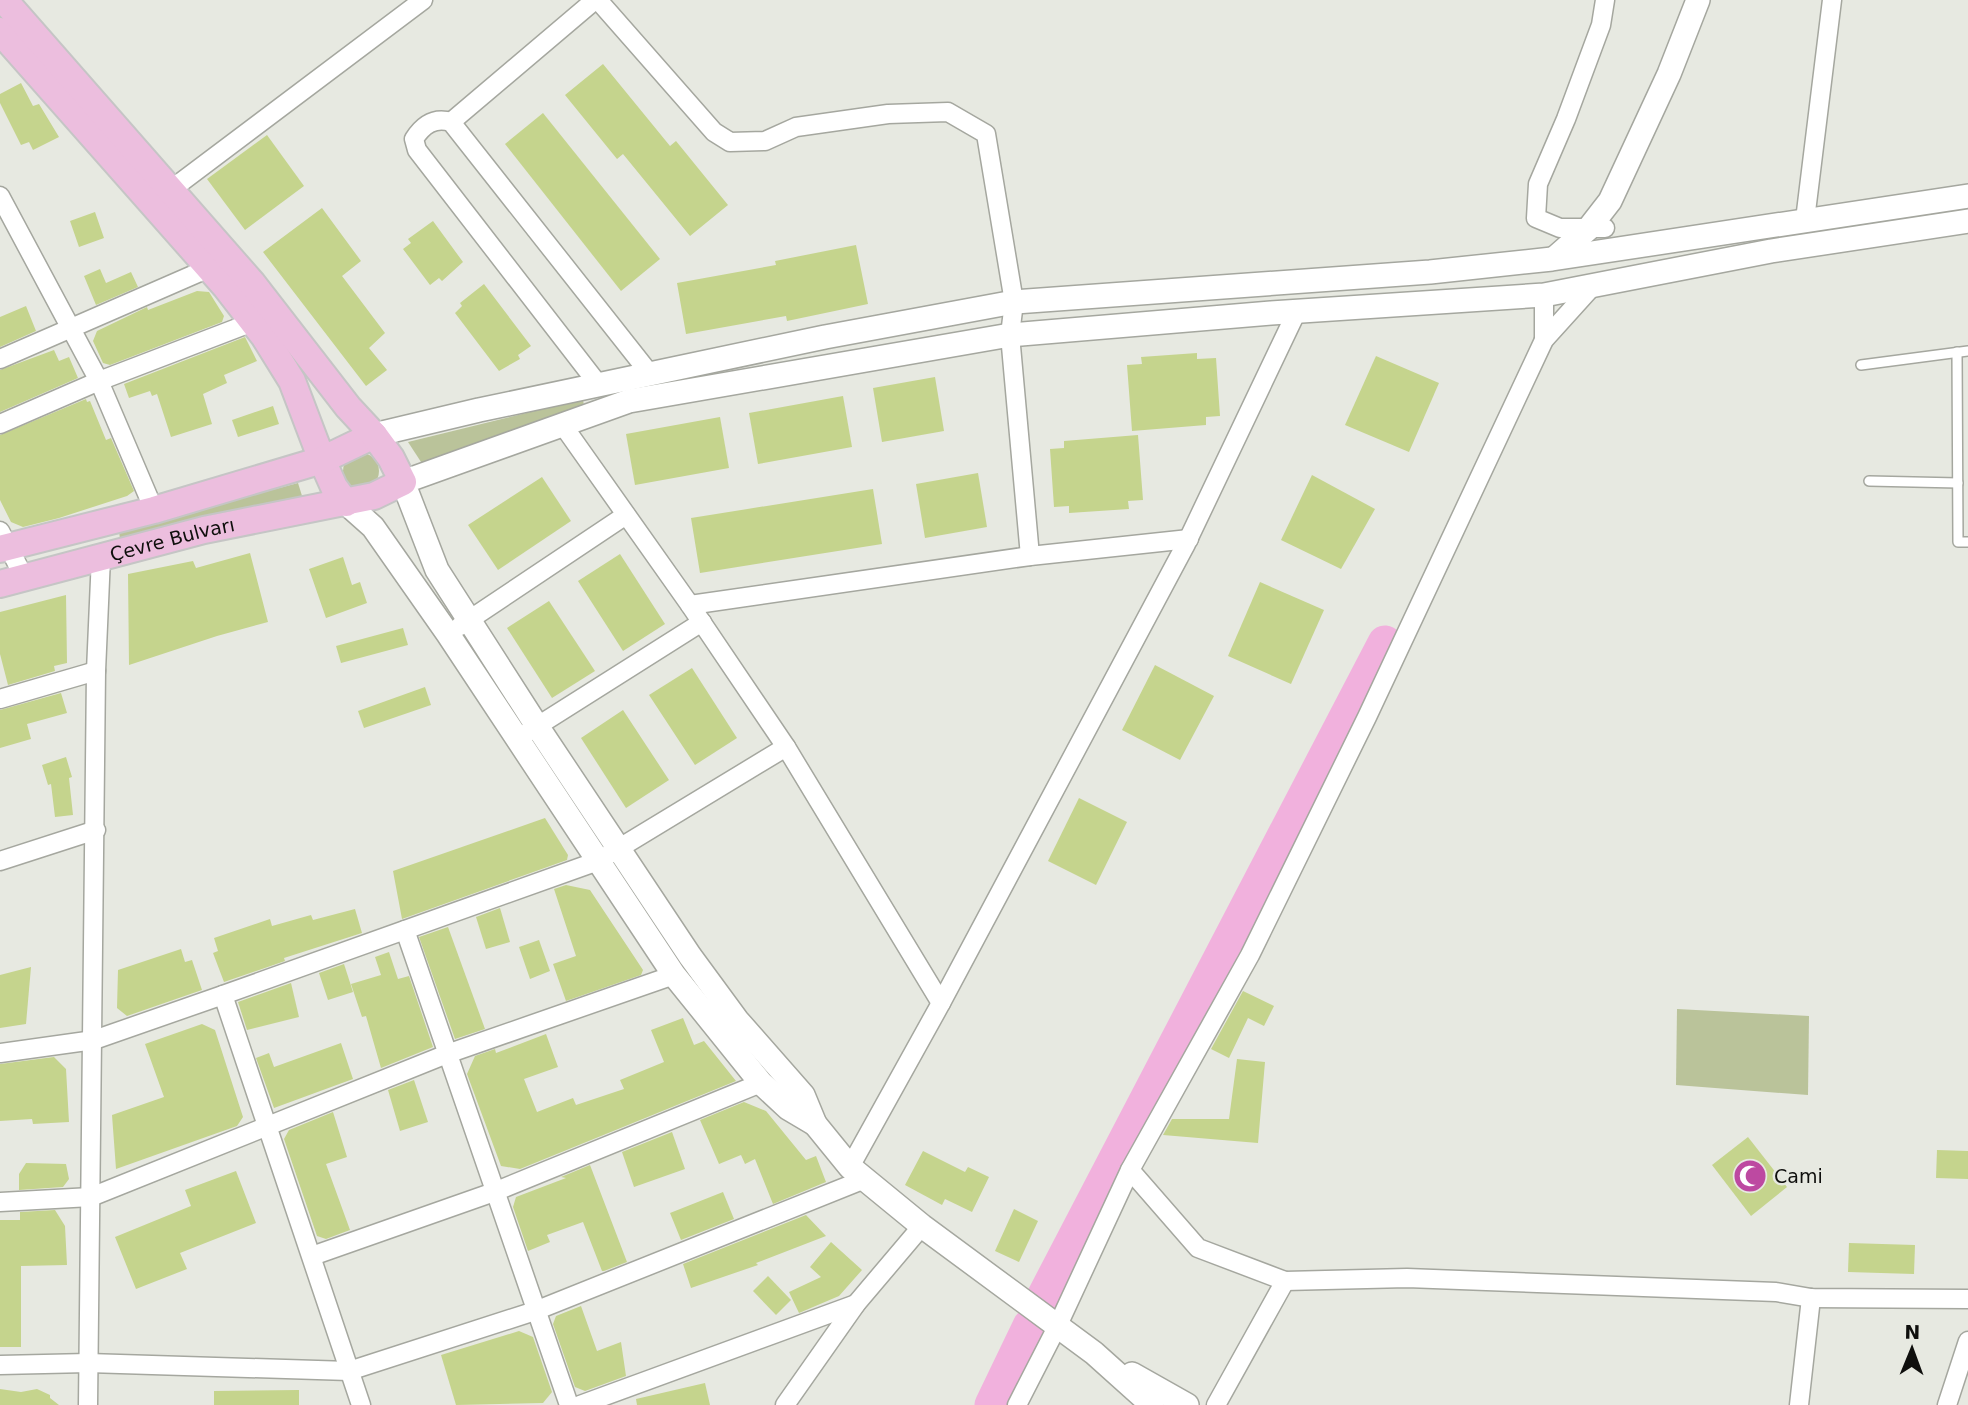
<svg xmlns="http://www.w3.org/2000/svg" width="1968" height="1405" viewBox="0 0 1968 1405" font-family="'DejaVu Sans',sans-serif">
	<style>
		.green { fill: #bac39a }
		.lines { fill: none; stroke-linecap: round; stroke-linejoin: round }
		.river { stroke: #f1b1dd; stroke-width: 35 }
		.building { fill: #c5d48d }
		.lane-casing { stroke: #a5a79f; stroke-width: 12 }
		.street-casing { stroke: #a5a79f; stroke-width: 21 }
		.secondary-casing { stroke: #a5a79f; stroke-width: 26 }
		.primary-casing { stroke: #c5c5c5; stroke-width: 30 }
		.lane { stroke: #fff; stroke-width: 9 }
		.street { stroke: #fff; stroke-width: 18 }
		.secondary { stroke: #fff; stroke-width: 23 }
		.primary { stroke: #ecbede; stroke-width: 26 }
		.labels { text-anchor: middle; stroke-width: 5; stroke-linejoin: round; paint-order: stroke }
		.street-label { font-size: 19px; fill: #0f0f0d; stroke: #e7e9e1 }
		.poi-label { font-size: 19px; fill: #0f0f0d; stroke: #e7e9e1; text-anchor: start }
	</style>
	<rect width="100%" height="100%" fill="#e7e9e1"/>
	<!-- green -->
	<g class="green">
		<polygon points="583,399 584,407 423,465 408,442"/>
		<circle cx="361" cy="471" r="18"/>
		<polygon points="298,483 303,499 120,539 119,531"/>
		<polygon points="1677,1009 1809,1016 1808,1095 1676,1085"/>
	</g>
	<g class="lines">
		<!-- river -->
		<g class="river">
			<polyline points="1044,1297 1385,643"/>
			<polyline points="992,1405 1030,1326"/>
		</g>
	</g>
	<!-- building -->
	<g class="building">
		<polygon points="603,64 670,146 676,141 728,205 690,236 623,154 617,159 565,95"/>
		<polygon points="21,83 33,106 39,104 59,137 33,150 29,142 21,145 0,103 0,94"/>
		<polygon points="543,113 660,259 621,291 505,144"/>
		<polygon points="267,135 304,186 245,230 207,179"/>
		<polygon points="322,208 361,261 342,276 385,333 369,348 387,370 366,386 263,252"/>
		<polygon points="95,212 104,238 79,247 70,221"/>
		<polygon points="433,221 463,262 442,281 439,278 430,285 403,249 411,243 408,239"/>
		<polygon points="856,245 868,304 787,321 786,316 686,334 677,283 776,265 775,261"/>
		<polygon points="100,269 106,283 131,272 138,287 96,305 84,276"/>
		<polygon points="484,284 531,346 518,355 520,359 499,371 455,313 462,306 460,303"/>
		<polygon points="197,291 209,292 224,316 222,322 110,365 103,363 93,341 97,331 147,307 148,310"/>
		<polygon points="26,306 36,331 0,347 0,317"/>
		<polygon points="245,337 257,361 224,375 227,383 203,394 212,424 171,437 157,394 152,396 150,391 129,398 124,384"/>
		<polygon points="54,350 59,361 69,357 78,378 0,412 0,370"/>
		<polygon points="1197,353 1197,359 1216,358 1220,416 1206,417 1206,425 1132,431 1127,365 1142,364 1141,357"/>
		<polygon points="1376,356 1439,383 1409,452 1345,425"/>
		<polygon points="935,377 944,431 882,442 873,388"/>
		<polygon points="843,396 852,447 758,464 749,413"/>
		<polygon points="86,399 87,402 90,401 106,440 111,438 134,491 127,496 59,518 23,527 11,522 0,500 0,435"/>
		<polygon points="273,406 279,424 238,437 232,420"/>
		<polygon points="720,417 729,468 635,485 626,434"/>
		<polygon points="1138,435 1143,500 1128,501 1129,509 1069,513 1069,506 1054,507 1050,449 1064,448 1064,441"/>
		<polygon points="978,473 987,527 925,538 916,484"/>
		<polygon points="1312,475 1375,509 1341,569 1281,540"/>
		<polygon points="542,477 571,521 498,570 468,525"/>
		<polygon points="873,489 882,544 700,573 691,518"/>
		<polygon points="250,553 268,622 217,636 129,665 128,574 193,561 196,568"/>
		<polygon points="620,554 665,624 623,651 578,581"/>
		<polygon points="343,557 352,585 360,582 367,603 326,618 309,569"/>
		<polygon points="1260,582 1324,610 1291,684 1228,656"/>
		<polygon points="66,595 67,663 54,666 55,671 8,685 0,654 0,612"/>
		<polygon points="549,601 595,671 552,698 507,628"/>
		<polygon points="403,628 408,645 341,663 336,646"/>
		<polygon points="1155,665 1214,696 1180,760 1122,730"/>
		<polygon points="692,668 737,738 695,765 649,695"/>
		<polygon points="425,687 431,705 364,728 358,711"/>
		<polygon points="61,693 67,713 27,724 31,739 0,748 0,710"/>
		<polygon points="623,710 669,780 626,808 581,738"/>
		<polygon points="66,757 72,777 69,778 73,815 55,817 51,784 48,785 42,765"/>
		<polygon points="1079,798 1127,822 1096,885 1048,861"/>
		<polygon points="545,818 568,855 567,860 402,919 393,871"/>
		<polygon points="566,885 590,890 643,970 641,975 566,1001 553,964 576,956 554,889"/>
		<polygon points="500,908 510,942 486,949 476,917"/>
		<polygon points="355,909 362,933 284,958 285,961 224,982 213,953 218,951 214,938 270,919 272,926 311,915 313,920"/>
		<polygon points="448,927 485,1029 455,1039 419,937"/>
		<polygon points="539,940 550,971 530,979 519,947"/>
		<polygon points="181,949 185,962 192,960 202,990 127,1016 117,1008 118,970"/>
		<polygon points="389,952 398,979 409,976 433,1047 381,1068 366,1016 362,1017 351,984 381,975 375,957"/>
		<polygon points="344,964 353,992 328,1000 319,973"/>
		<polygon points="31,967 26,1024 0,1028 0,975"/>
		<polygon points="291,983 299,1017 247,1030 238,1002"/>
		<polygon points="1243,991 1274,1006 1264,1026 1248,1018 1229,1058 1211,1049"/>
		<polygon points="683,1018 694,1045 704,1041 736,1081 520,1169 501,1166 467,1074 475,1056 495,1049 496,1053 546,1034 558,1067 524,1079 537,1112 573,1098 576,1105 624,1089 620,1080 664,1062 651,1030"/>
		<polygon points="202,1024 215,1030 243,1117 237,1126 116,1169 112,1115 164,1097 145,1044"/>
		<polygon points="341,1043 353,1079 274,1108 256,1058 269,1053 274,1067"/>
		<polygon points="54,1057 66,1069 69,1122 33,1124 32,1119 0,1121 0,1064"/>
		<polygon points="1237,1059 1265,1062 1258,1143 1163,1135 1172,1119 1229,1119"/>
		<polygon points="414,1080 428,1122 400,1131 388,1090"/>
		<polygon points="744,1102 766,1111 806,1160 816,1156 826,1182 773,1204 755,1159 745,1164 741,1155 719,1164 700,1120"/>
		<polygon points="333,1112 347,1157 326,1164 350,1230 326,1239 317,1236 284,1139 289,1130"/>
		<polygon points="672,1132 685,1169 634,1187 622,1152"/>
		<polygon points="1748,1137 1787,1187 1751,1216 1712,1165"/>
		<polygon points="1937,1150 1968,1151 1968,1179 1936,1178"/>
		<polygon points="923,1151 965,1172 968,1167 989,1177 972,1212 945,1199 942,1205 905,1185"/>
		<polygon points="26,1163 66,1164 69,1179 63,1187 19,1190 19,1174"/>
		<polygon points="590,1165 627,1262 604,1271 602,1271 583,1222 547,1235 550,1242 528,1251 513,1207 516,1197 566,1178 561,1177"/>
		<polygon points="236,1171 256,1223 180,1253 187,1269 136,1289 115,1237 191,1206 185,1190"/>
		<polygon points="723,1192 734,1219 681,1240 670,1213"/>
		<polygon points="1014,1209 1038,1221 1019,1262 995,1251"/>
		<polygon points="55,1210 65,1226 67,1265 21,1266 21,1347 0,1347 0,1220 20,1220 20,1212"/>
		<polygon points="806,1215 826,1236 756,1263 758,1265 691,1288 683,1264"/>
		<polygon points="831,1242 862,1270 839,1296 799,1313 789,1292 821,1277 810,1267"/>
		<polygon points="1849,1243 1915,1245 1914,1274 1848,1272"/>
		<polygon points="768,1276 791,1300 776,1315 753,1291"/>
		<polygon points="581,1306 597,1351 621,1342 626,1376 585,1391 575,1387 553,1324 556,1316"/>
		<polygon points="519,1331 533,1337 552,1392 543,1403 456,1405 441,1355"/>
		<polygon points="705,1383 710,1405 637,1405 636,1399"/>
		<polygon points="0,1389 21,1392 37,1389 50,1395 50,1398 59,1405 0,1405"/>
		<polygon points="299,1390 299,1405 214,1405 214,1391"/>
	</g>
	<g class="lines">
		<defs>
			<g id="lane">
				<polyline points="1957,352 1958,542 1968,542"/>
				<polyline points="1861,365 1968,351"/>
				<polyline points="1869,481 1958,483"/>
			</g>
			<g id="street">
				<polyline points="598,0 714,132 730,142 765,141 796,127 888,114 948,112 986,134 1014,302 1010,335 1030,556"/>
				<polyline points="1605,0 1601,25 1566,119 1538,184 1536,218 1560,228 1605,228"/>
				<polyline points="451,122 595,0"/>
				<polyline points="164,195 423,0"/>
				<polyline points="0,196 99,381 154,510"/>
				<polyline points="1805,220 1832,0"/>
				<polyline points="1544,340 1544,295"/>
				<polyline points="0,359 209,268"/>
				<path d="M598,384L417,150L414,139C423,125 434,117 451,122L650,374"/>
				<polyline points="0,424 99,381 253,322"/>
				<polyline points="562,424 690,605 786,747 941,1003"/>
				<polyline points="0,531 24,577"/>
				<polyline points="690,605 1030,556 1189,539"/>
				<polyline points="460,626 626,515"/>
				<polyline points="0,699 96,671"/>
				<polyline points="517,739 702,622"/>
				<polyline points="0,861 96,830"/>
				<polyline points="405,930 569,1405"/>
				<polyline points="223,995 598,861 786,747"/>
				<polyline points="0,1053 94,1040 223,995 361,1405"/>
				<polyline points="850,1167 941,1003 1186,544 1297,311"/>
				<polyline points="1130,1170 1198,1248 1285,1281 1407,1278 1776,1292 1811,1298 1968,1299"/>
				<polyline points="0,1202 91,1197 447,1054 674,975"/>
				<polyline points="312,1256 494,1192 761,1083"/>
				<polyline points="0,1365 88,1363 349,1371 535,1311 865,1179"/>
				<polyline points="88,1405 96,671 101,557"/>
				<polyline points="580,1405 856,1304"/>
				<polyline points="785,1405 856,1304 922,1226"/>
				<polyline points="1017,1405 1058,1325 1130,1170 1250,955 1367,717 1544,340 1591,288"/>
				<polyline points="1216,1405 1285,1281"/>
				<polyline points="1799,1405 1811,1298"/>
				<polyline points="1947,1405 1968,1341"/>
			</g>
			<g id="secondary">
				<polyline points="1556,257 1589,228 1610,201 1669,74 1698,0"/>
				<polyline points="374,435 479,410 825,337 1014,302 1430,272 1552,259 1968,196"/>
				<polyline points="346,503 373,527 448,634 674,975 761,1083 788,1108 815,1124"/>
				<polyline points="1132,1374 1187,1405"/>
				<polyline points="1152,1405 1094,1353 922,1226 850,1167 815,1124 803,1095 737,1020 690,956 537,726 437,570 403,482 629,401 1010,335 1271,313 1544,295 1771,251 1968,221"/>
			</g>
			<g id="primary">
				<polyline points="0,31 226,287 264,336 292,381 322,460 334,487 346,503"/>
				<polyline points="0,549 154,510 322,460 374,435"/>
				<path id="s1" d="M0,584L204,530L374,496L403,482L391,458L374,435L348,407L252,283L4,0"/>
			</g>
		</defs>
		<!-- lane casing -->
		<use href="#lane" class="lane-casing"/>
		<!-- street casing -->
		<use href="#street" class="street-casing"/>
		<!-- secondary casing -->
		<use href="#secondary" class="secondary-casing"/>
		<!-- primary casing -->
		<use href="#primary" class="primary-casing"/>
		<!-- lane -->
		<use href="#lane" class="lane"/>
		<!-- street -->
		<use href="#street" class="street"/>
		<!-- secondary -->
		<use href="#secondary" class="secondary"/>
		<!-- primary -->
		<use href="#primary" class="primary"/>
	</g>
	<!-- icons -->
	<defs>
		<symbol id="mosque-disc" viewBox="-11 -11 22 22"><circle r="9.5" fill="#bd49a1" stroke="#e7e9e1"/><path d="M3.5-4.9A6 6 0 1 0 3.5 4.9A5 5 0 1 1 3.5-4.9Z" fill="#fff"/></symbol>
	</defs>
	<g fill-rule="evenodd">
		<use href="#mosque-disc" x="1731" y="1157" width="38" height="38"/>
	</g>
	<g class="labels">
		<!-- street labels -->
		<g class="street-label">
			<text dy="7" stroke="none"><textPath href="#s1" startOffset="178">Çevre Bulvarı</textPath></text>
		</g>
		<!-- poi labels -->
		<g class="poi-label">
			<text x="1774" y="1183">Cami</text>
		</g>
	</g>
	<!-- north arrow -->
	<g transform="translate(1912 1349) rotate(1)" stroke="#e7e9e1" stroke-width="5" paint-order="stroke">
	<path d="M0-5L12 26L0 18L-12 26Z" fill="#0f0f0d"/>
	<text y="-10" font-size="19" font-weight="bold" text-anchor="middle" fill="#0f0f0d">N</text>
	</g>
</svg>
